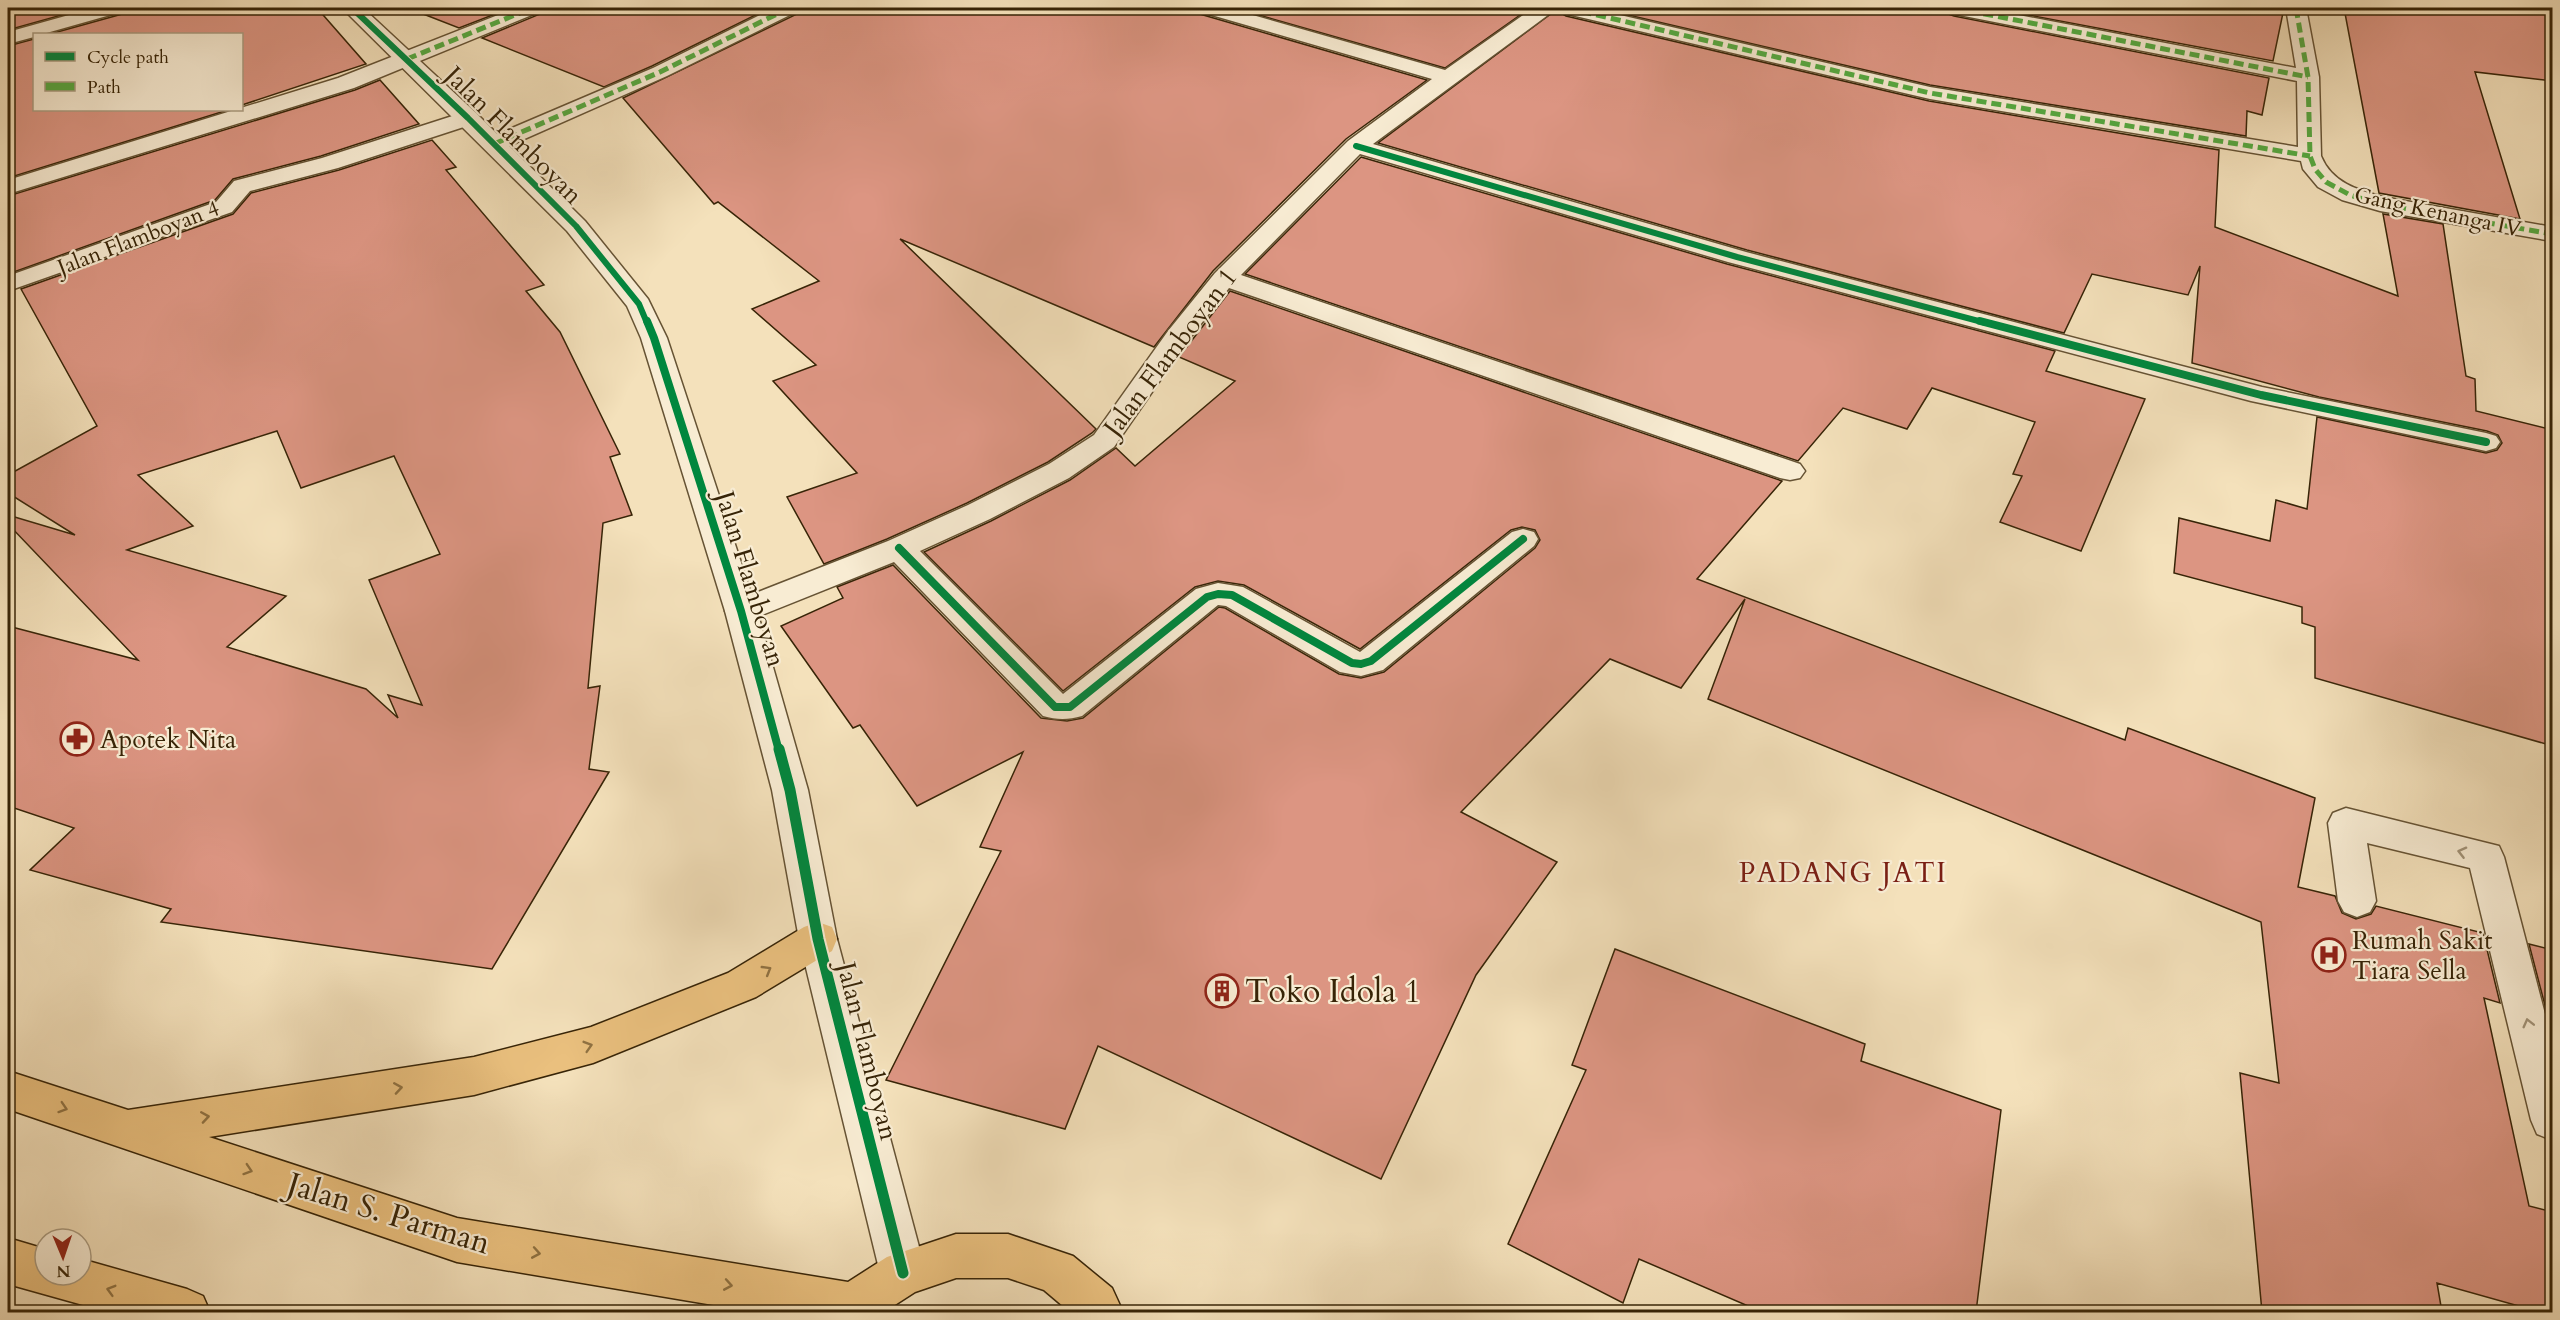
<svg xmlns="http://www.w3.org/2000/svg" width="2560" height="1320" viewBox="0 0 2560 1320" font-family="Cardo,serif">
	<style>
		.building { fill: #dc9582; stroke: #372407; stroke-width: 1.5; fill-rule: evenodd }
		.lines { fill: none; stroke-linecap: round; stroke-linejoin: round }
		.service-casing { stroke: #665334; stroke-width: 3 }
		.minor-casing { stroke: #665334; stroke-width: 3 }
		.tertiary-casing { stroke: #665334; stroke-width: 3 }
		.primary-casing { stroke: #372407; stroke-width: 3 }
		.service { fill: #f8ecd3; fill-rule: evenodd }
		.minor { fill: #f8ecd3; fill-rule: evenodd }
		.tertiary { fill: #f8ecd3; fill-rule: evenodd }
		.primary { fill: #eac07e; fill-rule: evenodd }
		.quiet { stroke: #55aa41; stroke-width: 5; stroke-dasharray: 10 5; stroke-linecap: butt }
		.cycleway-far2-casing { stroke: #f8ecd3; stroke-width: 8 }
		.cycleway-far1-casing { stroke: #f8ecd3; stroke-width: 12 }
		.cycleway-casing { stroke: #f8ecd3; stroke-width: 15 }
		.cycleway-far2 { stroke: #00873e; stroke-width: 6 }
		.cycleway-far1 { stroke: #00873e; stroke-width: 8 }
		.cycleway { stroke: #00873e; stroke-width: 11 }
		.oneway { stroke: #a19277 }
		.oneway2 { stroke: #907242 }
		.labels { text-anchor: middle; stroke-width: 4.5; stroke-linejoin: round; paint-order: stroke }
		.far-street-label { font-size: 22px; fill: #372407; stroke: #f8ecd3 }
		.street-label { font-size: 26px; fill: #372407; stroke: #f8ecd3 }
		.poi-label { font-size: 26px; fill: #372407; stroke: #f8ecd3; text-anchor: start }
		.quarter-label { font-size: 28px; letter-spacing: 1.5px; fill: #7a1f14; stroke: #f8ecd3 }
		.near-poi-label { font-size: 32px; fill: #372407; stroke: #f8ecd3; text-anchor: start }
		.near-street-label { font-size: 32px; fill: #372407; stroke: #f8ecd3 }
	</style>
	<rect width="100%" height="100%" fill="#f4e1bb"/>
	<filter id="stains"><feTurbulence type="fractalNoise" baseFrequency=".00333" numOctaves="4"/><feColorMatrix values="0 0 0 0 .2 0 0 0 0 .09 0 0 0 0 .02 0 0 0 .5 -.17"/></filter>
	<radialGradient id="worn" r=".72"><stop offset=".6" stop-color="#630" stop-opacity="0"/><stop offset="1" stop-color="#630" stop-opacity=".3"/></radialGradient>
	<!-- building -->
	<g class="building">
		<polygon points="8,8 87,8 8,30"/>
		<polygon points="126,8 317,8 366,64 242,105 242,34 50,34 122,14"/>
		<polygon points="414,8 511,8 459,28 413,10"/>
		<polygon points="544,8 770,8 652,66 604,87 482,38 540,14"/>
		<polygon points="801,8 1196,8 1200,14 1427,80 1346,139 1213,271 1154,347 900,239 1096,429 1092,433 1048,462 967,503 887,539 824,564 787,497 857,473 773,381 816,365 752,309 819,281 718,202 714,204 623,98 797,14"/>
		<polygon points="1234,8 1530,8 1445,68"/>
		<polygon points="1598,8 1942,8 1945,13 1954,16 2269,78 2262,115 2247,111 2246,136 1930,85"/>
		<polygon points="1991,8 2284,8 2273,61"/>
		<polygon points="2344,8 2406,8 2444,14 2457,8 2553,8 2553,81 2475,72 2520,219 2379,193"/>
		<polygon points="1556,10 1566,16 1929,101 2219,150 2215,227 2398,296 2383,214 2443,224 2466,376 2475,379 2476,411 2553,430 2553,746 2315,678 2315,627 2302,623 2302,607 2174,573 2179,518 2270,541 2276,500 2307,509 2317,417 2486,453 2497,450 2502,443 2498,435 2487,431 2319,397 2192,363 2200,266 2188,295 2092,274 2064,333 1747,250 1378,143"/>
		<polygon points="34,39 34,110 228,110 8,178 8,46"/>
		<polygon points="380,80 419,124 321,156 233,179 215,200 11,273 8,268 8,196 355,90"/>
		<path d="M432,140L456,167L446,170L544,285L526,291L560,332L620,454L610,457L632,515L603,523L588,688L600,686L589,769L609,772L492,969L161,922L171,909L30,870L74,828L8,806V626L138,660L8,524V515L75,535L8,493V475L97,426L21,289L233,214L251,193L339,170ZM277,431L301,488L394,456L440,554L369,580L422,705L388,695L398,718L366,689L227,647L286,596L127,550L193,526L138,475Z"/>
		<polygon points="1361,157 1727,264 2055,351 2046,371 2145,399 2081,551 2000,522 2022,476 2013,474 2035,422 1932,388 1907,429 1843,408 1798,461 1245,274"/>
		<polygon points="1230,291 1782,481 1697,579 2125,740 2128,728 2315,798 2298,887 2335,896 2342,913 2356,919 2371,914 2376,906 2483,933 2500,1003 2484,998 2529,1206 2553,1212 2553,1312 2540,1312 2437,1283 2442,1312 2262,1312 2240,1073 2279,1083 2261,922 1708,699 1745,599 1681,688 1610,659 1461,812 1557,862 1476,975 1381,1179 1098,1046 1065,1129 886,1080 1001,851 980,847 1023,752 917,806 860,725 853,728 781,626 843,598 837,587 893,565 1041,718 1067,721 1083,718 1219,607 1225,608 1339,674 1361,678 1384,672 1535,548 1540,540 1535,530 1522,527 1511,530 1360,649 1244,585 1218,581 1195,587 1063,691 924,552 991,521 1070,480 1116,448 1135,466 1235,381 1179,357"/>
		<polygon points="2529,944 2553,950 2553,1019 2548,1017"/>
		<polygon points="1615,949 1865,1044 1861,1061 2001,1110 1976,1312 1762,1312 1639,1259 1623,1303 1508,1244 1586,1070 1572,1065"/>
	</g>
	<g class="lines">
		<defs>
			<polygon id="service" points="2346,808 2499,846 2504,857 2552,1041 2552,1140 2537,1134 2531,1120 2470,868 2367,843 2376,901 2370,912 2357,917 2344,912 2338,901 2328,823 2333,813"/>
			<g id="minor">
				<polygon points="94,8 124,8 121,12 43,34 34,34 34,37 8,44 8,32"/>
				<polygon points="516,8 542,8 539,12 354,88 8,194 8,180 338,78"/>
				<polygon points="774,8 799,8 796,12 667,76 502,149 494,151 486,149 483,144 486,139 653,68"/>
				<path d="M1198,8H1228L1445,70L1533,8H1555L1552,12L1373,144L1746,252L2262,387L2486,433L2496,436L2500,442L2496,448L2486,451L2251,401L1728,262L1360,154L1241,275L1800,464L1805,471L1800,478L1790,480L1780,478L1229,288L1186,343L1114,447L1069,478L990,519L920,551L1063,694L1196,589L1218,583L1243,587L1360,652L1512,532L1523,529L1534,532L1538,539L1534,546L1383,670L1361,676L1340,672L1226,606L1218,605L1082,716C1068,720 1057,720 1043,716L894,562L752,619L741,622L730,619L725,611L730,603L888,541L968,505L1049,464L1094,435L1168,331L1215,273L1348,141L1432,79L1201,12Z"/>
				<path d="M1557,8H1590L1930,87L2298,147L2297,81L1954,14L1947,12L1944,8H1982L2296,68L2286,8H2306L2319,77L2321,156C2332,183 2358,190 2383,197L2552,227V241L2380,211L2342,200L2318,187L2303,169L2301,161L1930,99L1567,14L1560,12Z"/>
				<polygon points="468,111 476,113 479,118 476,123 338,168 250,191 232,212 8,291 8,276 216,202 234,181 322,158"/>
			</g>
			<polygon id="tertiary" points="342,8 363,8 476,113 585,221 648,299 667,338 757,611 808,790 837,939 926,1273 919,1289 903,1296 887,1289 880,1273 799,939 772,790 725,611 641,338 627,306 567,231"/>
			<g id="primary">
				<polygon points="818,922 832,927 837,939 832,951 756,997 593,1063 474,1095 209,1137 457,1218 848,1282 887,1257 956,1234 1008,1234 1073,1256 1112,1288 1123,1312 1070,1312 1044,1290 1008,1278 956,1278 915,1292 884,1312 755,1312 457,1262 8,1109 8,1071 128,1110 474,1057 591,1027 728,973 804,927"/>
				<polygon points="8,1238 45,1249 45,1275 81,1275 81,1259 187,1289 203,1296 210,1312 108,1312 8,1284"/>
			</g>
		</defs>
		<!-- service casing -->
		<use href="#service" class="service-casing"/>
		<!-- minor casing -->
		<use href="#minor" class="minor-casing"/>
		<!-- tertiary casing -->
		<use href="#tertiary" class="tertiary-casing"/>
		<!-- primary casing -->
		<use href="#primary" class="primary-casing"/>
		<!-- service -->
		<use href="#service" class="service"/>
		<!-- minor -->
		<use href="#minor" class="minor"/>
		<!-- tertiary -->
		<use href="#tertiary" class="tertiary"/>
		<!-- primary -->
		<use href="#primary" class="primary"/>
		<!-- quiet -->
		<g class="quiet">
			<polyline points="1567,8 1930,93 2310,156"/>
			<polyline points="1954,8 2308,77"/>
			<polyline points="2296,8 2308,77 2310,156 2315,169 2326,182 2350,195 2380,204 2552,234"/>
			<polyline points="407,59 532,8"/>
			<polyline points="494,144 660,72 789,8"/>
		</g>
		<defs>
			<g id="cycleway-far2">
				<polyline points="352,8 468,118 576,226 639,304 647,323"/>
				<polyline points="1356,146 1737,257 1986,323"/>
			</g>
			<g id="cycleway-far1">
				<polyline points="647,321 654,338 741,611 779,751"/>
				<polyline points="1980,321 2261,395 2486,442"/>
				<polyline points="899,548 1055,707 1070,707 1207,597 1218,594 1232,595 1352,663 1361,664 1371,661 1523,539"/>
			</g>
			<polyline id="cycleway" points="779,749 790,790 818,939 903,1273"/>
		</defs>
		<!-- cycleway-far2 casing -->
		<use href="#cycleway-far2" class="cycleway-far2-casing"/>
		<!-- cycleway-far1 casing -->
		<use href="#cycleway-far1" class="cycleway-far1-casing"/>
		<!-- cycleway casing -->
		<use href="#cycleway" class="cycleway-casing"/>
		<!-- cycleway-far2 -->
		<use href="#cycleway-far2" class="cycleway-far2"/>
		<!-- cycleway-far1 -->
		<use href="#cycleway-far1" class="cycleway-far1"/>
		<!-- cycleway -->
		<use href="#cycleway" class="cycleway"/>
	</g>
	<!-- one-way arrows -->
	<defs><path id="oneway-chevron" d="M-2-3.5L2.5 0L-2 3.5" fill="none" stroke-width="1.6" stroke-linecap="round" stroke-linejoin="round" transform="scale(1.5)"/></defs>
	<g class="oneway">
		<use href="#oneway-chevron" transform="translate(2462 852) rotate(-166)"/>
		<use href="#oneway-chevron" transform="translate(2528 1023) rotate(-104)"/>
	</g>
	<g class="oneway2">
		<use href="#oneway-chevron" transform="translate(767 970) rotate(-31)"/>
		<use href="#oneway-chevron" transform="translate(588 1046) rotate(-17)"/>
		<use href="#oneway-chevron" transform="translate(398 1088) rotate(-9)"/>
		<use href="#oneway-chevron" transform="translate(63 1108) rotate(18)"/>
		<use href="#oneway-chevron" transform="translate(205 1117) rotate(-9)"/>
		<use href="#oneway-chevron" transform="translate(248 1170) rotate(18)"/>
		<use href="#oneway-chevron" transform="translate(536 1253) rotate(10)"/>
		<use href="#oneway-chevron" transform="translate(728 1285) rotate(10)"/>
		<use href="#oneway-chevron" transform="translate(111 1290) rotate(-164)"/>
	</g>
	<!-- icons -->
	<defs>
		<symbol id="pharmacy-ring" viewBox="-11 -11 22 22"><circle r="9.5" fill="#f8ecd3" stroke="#8f2418" stroke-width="1.5"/><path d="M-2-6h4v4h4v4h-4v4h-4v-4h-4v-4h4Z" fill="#8f2418"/></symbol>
		<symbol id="hospital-ring" viewBox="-11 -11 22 22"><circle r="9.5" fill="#f8ecd3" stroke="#8f2418" stroke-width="1.5"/><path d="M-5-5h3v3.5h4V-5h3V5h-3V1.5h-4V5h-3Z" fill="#8f2418"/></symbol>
		<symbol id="building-ring" viewBox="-11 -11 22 22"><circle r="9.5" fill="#f8ecd3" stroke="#8f2418" stroke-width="1.5"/><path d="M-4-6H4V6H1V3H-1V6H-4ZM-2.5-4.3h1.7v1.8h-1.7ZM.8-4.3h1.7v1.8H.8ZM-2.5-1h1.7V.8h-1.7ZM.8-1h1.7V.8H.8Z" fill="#8f2418"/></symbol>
	</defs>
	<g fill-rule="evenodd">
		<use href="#pharmacy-ring" x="58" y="720" width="38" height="38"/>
		<use href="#hospital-ring" x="2310" y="936" width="38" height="38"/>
		<use href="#building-ring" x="1203" y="972" width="38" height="38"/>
	</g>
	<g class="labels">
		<!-- far-street labels -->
		<g class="far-street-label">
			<text transform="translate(2438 211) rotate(12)" y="8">Gang Kenanga IV</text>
			<text transform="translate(138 237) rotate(-21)" y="8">Jalan Flamboyan 4</text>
		</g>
		<!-- street labels -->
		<g class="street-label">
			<text transform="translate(514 135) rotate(45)" y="9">Jalan Flamboyan</text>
			<text transform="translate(1170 352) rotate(-53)" y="9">Jalan Flamboyan 1</text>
			<text transform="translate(751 579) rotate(73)" y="9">Jalan Flamboyan</text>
			<text transform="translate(868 1051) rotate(76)" y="9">Jalan Flamboyan</text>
		</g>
		<!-- poi labels -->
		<g class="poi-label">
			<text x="100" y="748">Apotek Nita</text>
			<text x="2352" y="949">Rumah Sakit<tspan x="2352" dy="30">Tiara Sella</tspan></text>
		</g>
		<!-- quarter labels -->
		<g class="quarter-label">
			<text x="1843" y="882">PADANG JATI</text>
		</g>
		<!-- near-poi labels -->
		<g class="near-poi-label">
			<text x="1245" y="1002">Toko Idola 1</text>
		</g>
		<!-- near-street labels -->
		<g class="near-street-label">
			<text transform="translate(389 1213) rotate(17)" y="11">Jalan S. Parman</text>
		</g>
	</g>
	<!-- margin -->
	<rect width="2560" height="1320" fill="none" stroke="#f4e1bb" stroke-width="30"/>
	<rect x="9" y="9" width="2542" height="1302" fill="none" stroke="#372407" stroke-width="3"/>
	<rect x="15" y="15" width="2530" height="1290" fill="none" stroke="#372407" stroke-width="1.5"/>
	<!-- legend -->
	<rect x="33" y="33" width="210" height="78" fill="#f8ecd3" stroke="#ab9c81" stroke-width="1.5"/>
	<rect x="45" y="52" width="30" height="9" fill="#00873e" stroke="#ab9c81" stroke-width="1.5"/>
	<text x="87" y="63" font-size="18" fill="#372407">Cycle path</text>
	<rect x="45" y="82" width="30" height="9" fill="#55aa41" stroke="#ab9c81" stroke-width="1.5"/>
	<text x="87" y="93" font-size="18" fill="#372407">Path</text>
	<!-- north arrow -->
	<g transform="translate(63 1257) rotate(178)"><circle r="28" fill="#f8ecd3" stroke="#ab9c81" stroke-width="1.5"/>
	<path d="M0-4.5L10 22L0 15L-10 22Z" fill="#8f2418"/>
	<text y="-9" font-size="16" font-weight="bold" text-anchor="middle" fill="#372407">N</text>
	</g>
	<rect width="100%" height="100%" filter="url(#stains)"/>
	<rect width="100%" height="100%" fill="url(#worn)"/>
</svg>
